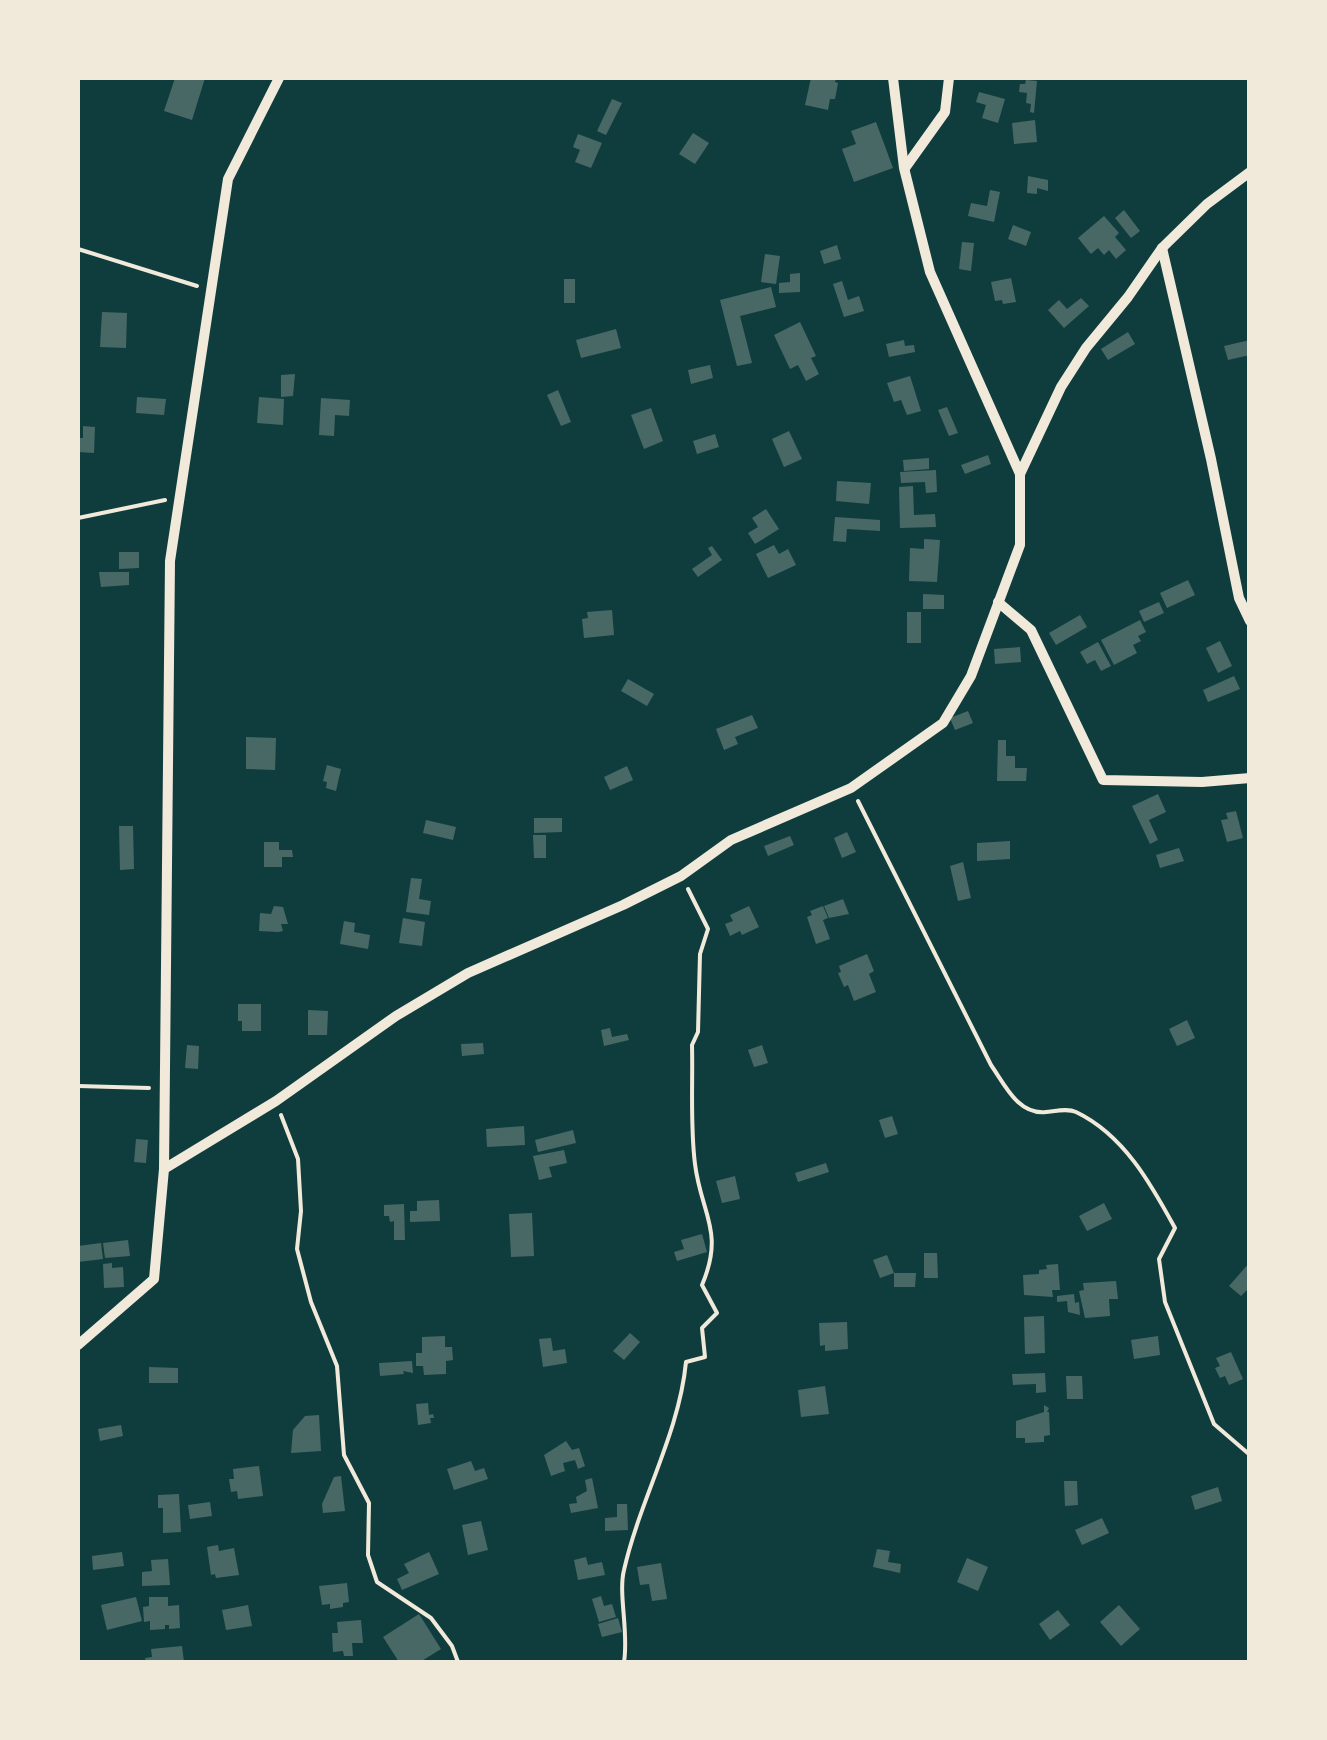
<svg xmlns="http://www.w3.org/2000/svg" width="1327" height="1740" viewBox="0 0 1327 1740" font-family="Manrope,sans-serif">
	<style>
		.building { fill: #486865 }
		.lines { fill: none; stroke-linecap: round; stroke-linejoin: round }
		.path { stroke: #f1e9da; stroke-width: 4 }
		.minor { stroke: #f1e9da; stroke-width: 10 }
	</style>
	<rect width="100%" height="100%" fill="#0f3d3e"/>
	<!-- building -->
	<g class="building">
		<polygon points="175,78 205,78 192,120 164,111"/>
		<polygon points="811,78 836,78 835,82 838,83 835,99 830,99 828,110 805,105"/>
		<polygon points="1026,80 1037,81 1034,113 1030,112 1031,104 1026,103 1027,93 1019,92 1020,84 1025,84"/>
		<polygon points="979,92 1005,99 998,123 982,118 986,105 976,102"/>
		<polygon points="612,99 622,103 606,135 597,131"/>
		<polygon points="1035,120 1037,142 1014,144 1012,123"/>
		<polygon points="876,122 893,168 854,182 842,149 856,144 851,131"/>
		<polygon points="693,133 709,143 695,164 679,154"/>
		<polygon points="578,134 602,143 591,168 575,162 580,150 573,147"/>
		<polygon points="1028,176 1048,180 1048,191 1037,188 1037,194 1027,193"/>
		<polygon points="990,190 1000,192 994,222 968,216 971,203 987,206"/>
		<polygon points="1124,210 1140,231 1131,238 1115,218"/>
		<polygon points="1104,216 1119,233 1115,237 1126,250 1116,259 1109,250 1104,255 1098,248 1091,254 1078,238"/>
		<polygon points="1013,225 1031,232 1026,246 1008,239"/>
		<polygon points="962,242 974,243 971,271 959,269"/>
		<polygon points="837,245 841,259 824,264 820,251"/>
		<polygon points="765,254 780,256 776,284 761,282"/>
		<polygon points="800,273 800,292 779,293 779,283 790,282 790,274"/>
		<polygon points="1011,278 1016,302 1003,304 1002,300 995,301 991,282"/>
		<rect x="564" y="279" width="11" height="24"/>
		<polygon points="842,281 848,300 859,296 864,311 844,317 833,284"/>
		<polygon points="771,287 776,307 740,316 752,363 737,366 720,300"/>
		<polygon points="1081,298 1089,306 1064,328 1048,310 1059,300 1067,309"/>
		<polygon points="102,312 127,313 126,348 100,347"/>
		<polygon points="800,322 816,356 811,358 819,374 806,381 798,365 790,369 774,335"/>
		<polygon points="616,329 621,348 581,358 576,340"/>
		<polygon points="1128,332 1135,344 1108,360 1101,349"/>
		<polygon points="904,340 905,346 914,345 915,352 889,357 886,344"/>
		<polygon points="1250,340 1250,355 1228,360 1224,346"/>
		<polygon points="710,365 713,378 691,384 688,370"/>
		<polygon points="295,374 293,396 281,397 281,375"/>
		<polygon points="910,376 921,411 907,415 901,400 894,402 887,383"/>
		<polygon points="558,390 571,422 561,426 547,395"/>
		<polygon points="137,397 166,399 164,415 136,413"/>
		<polygon points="259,397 284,399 283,425 257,423"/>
		<polygon points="321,398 350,400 349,416 335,415 334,436 319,435"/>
		<polygon points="947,407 958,433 949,436 938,410"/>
		<polygon points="651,408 663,441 644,449 631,415"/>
		<polygon points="83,426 95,427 94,453 78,452 78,438 83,438"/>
		<polygon points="789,431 802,459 784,467 772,439"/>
		<polygon points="715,434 719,447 697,454 693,441"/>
		<polygon points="988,455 991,464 965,474 961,465"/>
		<polygon points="929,458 929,469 904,471 903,460"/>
		<polygon points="936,470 937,492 926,493 925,482 901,483 900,472"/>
		<polygon points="837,481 871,483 869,504 836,501"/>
		<polygon points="913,486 914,515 935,514 936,527 900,528 899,487"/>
		<polygon points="766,509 779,529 755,544 748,533 758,527 752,518"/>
		<polygon points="835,517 880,520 880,531 847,529 846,542 833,541"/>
		<polygon points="924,539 940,540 937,582 909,581 910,548 924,549"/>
		<polygon points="774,545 779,554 788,549 796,565 768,578 756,554"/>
		<polygon points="712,546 722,560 698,577 692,569 712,555 708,548"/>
		<polygon points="119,552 139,552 139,568 119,569"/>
		<polygon points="99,572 129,572 129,585 101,587"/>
		<polygon points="1188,580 1195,595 1167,608 1160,593"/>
		<polygon points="923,594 944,595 944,609 923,609"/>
		<polygon points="1159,602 1164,613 1144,622 1139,611"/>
		<polygon points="612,610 614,635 584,638 582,619 588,618 587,612"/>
		<rect x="907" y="612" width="14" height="31"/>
		<polygon points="1080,615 1087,627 1056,645 1049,633"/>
		<polygon points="1140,620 1146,632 1138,636 1141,641 1133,645 1137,653 1114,665 1101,640"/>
		<polygon points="1220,641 1232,666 1218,673 1206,648"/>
		<polygon points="1098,642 1111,666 1101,671 1095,660 1087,664 1080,652"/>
		<polygon points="1020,647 1021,662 995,664 994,649"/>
		<polygon points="1234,676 1240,689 1208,702 1203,690"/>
		<polygon points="628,679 654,694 647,706 621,691"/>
		<polygon points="968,711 973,723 955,730 950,718"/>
		<polygon points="752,715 758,728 735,737 738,744 724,750 716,729"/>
		<polygon points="246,737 276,738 275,770 246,769"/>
		<polygon points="998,740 1006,740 1006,756 1015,756 1015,768 1027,768 1026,781 997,781"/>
		<polygon points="327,765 341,769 336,791 326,788 327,782 323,781"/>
		<polygon points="627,766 633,780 610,790 604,777"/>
		<polygon points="1158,794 1166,812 1149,820 1158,840 1150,844 1132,806"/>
		<polygon points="1236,811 1243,838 1227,842 1221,820 1228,819 1226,813"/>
		<polygon points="534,818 562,818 562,832 534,833"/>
		<polygon points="426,820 456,827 453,840 423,833"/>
		<polygon points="119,826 133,826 134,869 120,870"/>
		<polygon points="847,832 856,852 842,858 834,838"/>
		<polygon points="533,835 546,835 546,858 534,858"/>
		<polygon points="790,836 794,845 768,856 764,846"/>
		<polygon points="1010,841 1010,859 977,861 977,843"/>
		<polygon points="264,842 279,842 279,850 292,850 293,857 282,857 282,867 264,867"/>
		<polygon points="1179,848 1184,861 1160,868 1156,855"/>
		<polygon points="963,862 971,898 958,901 950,866"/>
		<polygon points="411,878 422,879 419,899 431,901 429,915 406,912"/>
		<polygon points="843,899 849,914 829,918 824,906"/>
		<polygon points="274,906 283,907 288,924 281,924 283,931 278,932 259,931 260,913 271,914"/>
		<polygon points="749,906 759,927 742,935 740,931 730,936 725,924 733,921 730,915"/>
		<polygon points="823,906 828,918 823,920 830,939 816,944 807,917 812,915 810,911"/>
		<polygon points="403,918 425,922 422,946 399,943"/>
		<polygon points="344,921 355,923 354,932 370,935 368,949 340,944"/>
		<polygon points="867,954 874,971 869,974 876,992 854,1001 848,985 844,987 838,973 841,972 839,966"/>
		<polygon points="238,1004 261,1004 261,1031 242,1031 242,1021 238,1021"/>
		<polygon points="308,1010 328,1011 327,1035 308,1035"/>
		<polygon points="1187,1020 1195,1038 1177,1046 1169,1029"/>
		<polygon points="610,1028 612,1037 627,1034 629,1040 604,1046 601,1030"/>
		<polygon points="483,1043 484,1054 462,1056 461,1044"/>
		<polygon points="187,1045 199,1046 198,1069 185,1068"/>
		<polygon points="762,1045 768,1063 754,1067 748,1050"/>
		<polygon points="892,1116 898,1134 885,1138 879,1120"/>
		<polygon points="524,1126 525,1145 487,1147 486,1129"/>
		<polygon points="573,1130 576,1143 538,1152 535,1140"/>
		<polygon points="136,1139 148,1140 146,1163 134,1162"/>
		<polygon points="564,1150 567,1163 549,1167 552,1177 539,1180 533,1156"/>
		<polygon points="826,1163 829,1172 798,1182 795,1173"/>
		<polygon points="735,1176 740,1199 722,1203 716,1181"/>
		<polygon points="439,1200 440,1221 410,1222 410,1211 417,1211 417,1201"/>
		<polygon points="1104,1203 1112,1219 1087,1231 1079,1216"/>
		<polygon points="404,1204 405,1240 394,1240 394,1221 390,1222 389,1216 384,1216 384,1205"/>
		<polygon points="532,1213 534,1256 511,1257 509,1214"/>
		<polygon points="702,1234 707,1252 677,1261 674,1252 684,1249 681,1240"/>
		<polygon points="128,1240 130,1256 105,1258 103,1243"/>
		<polygon points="101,1243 103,1259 78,1262 78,1246"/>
		<polygon points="924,1253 937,1253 938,1278 924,1278"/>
		<polygon points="887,1255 894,1273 880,1278 873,1260"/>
		<polygon points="1250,1262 1250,1287 1241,1296 1229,1286"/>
		<polygon points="112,1263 112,1268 123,1267 124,1287 104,1288 103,1264"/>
		<polygon points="1058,1264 1060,1290 1052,1290 1053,1297 1024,1295 1023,1275 1039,1274 1039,1270 1047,1269 1046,1265"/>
		<polygon points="894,1273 916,1273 915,1287 894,1287"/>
		<polygon points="1116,1281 1118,1299 1109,1299 1110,1316 1085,1318 1079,1291 1084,1290 1083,1283"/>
		<polygon points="1074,1294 1075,1303 1079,1302 1080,1315 1068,1312 1067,1301 1057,1302 1057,1296"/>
		<polygon points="1044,1316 1045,1353 1025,1354 1024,1317"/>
		<polygon points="847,1322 848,1349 825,1351 825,1345 820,1346 819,1323"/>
		<polygon points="630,1333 640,1342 624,1360 613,1351"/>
		<polygon points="445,1336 445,1347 452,1347 453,1360 446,1361 446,1374 424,1375 423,1366 416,1366 416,1353 422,1353 422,1337"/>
		<polygon points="1158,1336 1160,1355 1134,1359 1131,1340"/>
		<polygon points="551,1338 553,1351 565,1349 567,1363 543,1367 539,1339"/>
		<polygon points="1231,1352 1243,1379 1229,1385 1225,1376 1220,1378 1215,1368 1220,1366 1216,1358"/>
		<polygon points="412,1361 413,1373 403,1371 404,1374 380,1376 379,1363"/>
		<polygon points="149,1367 178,1368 178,1383 149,1383"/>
		<polygon points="1045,1373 1046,1392 1036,1393 1036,1384 1013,1385 1012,1374"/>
		<polygon points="1066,1376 1082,1376 1083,1399 1067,1399"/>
		<polygon points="825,1386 829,1414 801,1417 798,1390"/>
		<polygon points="428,1403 429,1415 433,1414 434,1418 430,1418 431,1423 418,1425 416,1404"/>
		<polygon points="1044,1405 1049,1408 1047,1412 1049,1412 1050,1435 1044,1436 1044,1442 1025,1443 1025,1438 1016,1438 1016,1421 1044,1412"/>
		<polygon points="319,1415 321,1451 291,1453 293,1430 305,1416"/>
		<polygon points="121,1425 123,1436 100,1441 98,1429"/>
		<polygon points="566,1441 572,1450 579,1448 585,1466 578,1469 575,1460 563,1463 565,1471 551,1476 544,1455"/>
		<polygon points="471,1461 475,1471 484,1468 488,1479 454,1490 447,1469"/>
		<polygon points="259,1466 263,1496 238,1499 237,1491 231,1492 229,1479 234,1479 233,1469"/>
		<polygon points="341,1476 345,1511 323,1513 322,1504 334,1477"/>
		<polygon points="592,1478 598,1508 571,1513 569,1504 577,1503 576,1497 587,1491 585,1480"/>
		<polygon points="1064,1481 1077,1481 1078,1505 1065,1506"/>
		<polygon points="1218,1487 1222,1501 1195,1510 1191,1496"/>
		<polygon points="179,1494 181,1532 163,1533 163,1508 158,1508 158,1495"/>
		<polygon points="210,1502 212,1516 190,1519 188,1505"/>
		<polygon points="617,1504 627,1504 628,1530 605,1531 605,1518 617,1517"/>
		<polygon points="1102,1518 1109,1533 1082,1545 1075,1530"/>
		<polygon points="481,1521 488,1550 468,1555 462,1525"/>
		<polygon points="218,1545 219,1551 234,1548 239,1575 216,1578 215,1574 211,1575 207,1547"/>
		<polygon points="877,1549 890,1551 888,1562 901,1564 900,1573 873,1567"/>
		<polygon points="122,1552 124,1566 93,1570 92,1556"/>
		<polygon points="429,1552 439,1574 402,1590 397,1579 409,1573 404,1564"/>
		<polygon points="586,1557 588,1565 602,1562 605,1575 578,1580 574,1560"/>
		<polygon points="967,1558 988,1567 978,1591 957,1582"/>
		<polygon points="168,1559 170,1585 142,1586 142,1572 152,1571 151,1560"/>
		<polygon points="661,1563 667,1599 652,1601 649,1584 640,1585 637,1567"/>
		<polygon points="347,1583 349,1602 343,1603 343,1607 330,1609 330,1604 322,1605 319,1586"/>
		<polygon points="601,1596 604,1606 612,1604 616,1617 599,1622 592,1599"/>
		<polygon points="136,1597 142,1621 107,1630 101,1605"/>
		<polygon points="149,1597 168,1597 168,1606 179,1605 180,1628 169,1629 169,1625 165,1625 165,1629 150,1630 150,1621 144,1622 143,1607 149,1606"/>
		<polygon points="248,1605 252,1626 226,1630 222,1610"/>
		<polygon points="1119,1605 1140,1629 1121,1646 1100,1622"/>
		<polygon points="1058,1610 1070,1625 1050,1640 1039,1624"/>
		<polygon points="419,1614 441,1649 420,1662 399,1662 383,1637"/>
		<polygon points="618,1618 622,1632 602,1637 598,1624"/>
		<polygon points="361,1620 363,1643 352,1643 353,1656 344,1656 343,1651 333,1652 332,1633 338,1633 337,1622"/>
		<polygon points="182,1646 184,1662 146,1662 145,1658 152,1657 151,1649"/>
	</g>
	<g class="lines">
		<!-- path -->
		<g class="path">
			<polyline points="78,249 197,286"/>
			<polyline points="78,518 165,500"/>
			<path d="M858,801L991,1065C1005,1085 1018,1115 1046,1112C1056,1111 1068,1108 1076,1112C1124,1135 1151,1184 1175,1228L1159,1259L1165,1302L1214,1424L1250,1455"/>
			<polyline points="78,1086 149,1088"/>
			<polyline points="281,1115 298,1159 301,1211 297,1249 311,1302 337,1366 344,1455 369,1503 368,1555 377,1582 431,1618 452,1646 458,1662"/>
			<path d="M624,1662C629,1632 618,1594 624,1570C640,1499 679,1434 686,1362L705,1357L702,1328L717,1313L702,1285C725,1231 701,1214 695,1164C690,1125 693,1084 692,1045L698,1032L700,954L708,929L688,889"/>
		</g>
		<!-- minor -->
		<g class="minor">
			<polyline points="279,78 228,179 170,561 164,1169 276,1101 396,1016 468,973 623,905 681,876 731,840 851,788 943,723 971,676 1020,545 1020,474 1061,387 1086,348 1128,297 1162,248 1207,204 1250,172"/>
			<polyline points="893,78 904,168 930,272 1020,474"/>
			<polyline points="905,168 945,112 949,78"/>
			<polyline points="1162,248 1211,459 1239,598 1250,621"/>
			<polyline points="998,602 1031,630 1103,780 1202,782 1250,778"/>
			<polyline points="78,1345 154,1279 164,1169"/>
		</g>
	</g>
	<!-- border -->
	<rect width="1327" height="1740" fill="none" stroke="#f1e9da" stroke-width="160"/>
</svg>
